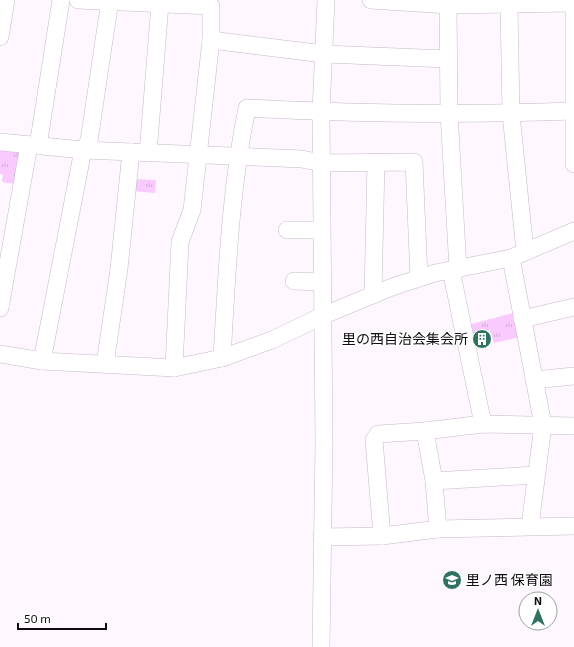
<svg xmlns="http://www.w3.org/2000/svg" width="574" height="647" viewBox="0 0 574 647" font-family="'Exo 2','Noto Sans JP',sans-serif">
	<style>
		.park { fill: url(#park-tufts) }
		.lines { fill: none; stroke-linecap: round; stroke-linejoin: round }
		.minor-casing { stroke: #c5b9c7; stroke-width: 18 }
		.minor { stroke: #fff; stroke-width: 17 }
		.labels { text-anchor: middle; stroke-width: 3; stroke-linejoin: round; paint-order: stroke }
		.poi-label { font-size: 14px; fill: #0f0b10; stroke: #fff; text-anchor: end }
	</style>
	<defs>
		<pattern id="park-tufts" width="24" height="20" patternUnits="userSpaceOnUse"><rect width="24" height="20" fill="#f8cafe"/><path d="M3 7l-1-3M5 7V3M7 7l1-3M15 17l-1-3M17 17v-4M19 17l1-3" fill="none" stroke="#d3acd9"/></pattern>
	</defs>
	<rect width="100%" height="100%" fill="#fef7ff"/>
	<!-- park -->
	<g class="park">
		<polygon points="0,148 22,150 16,184 2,182 3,175 0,174"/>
		<polygon points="132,179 156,180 155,193 132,191"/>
		<polygon points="513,313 520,337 494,343 490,330 471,335 468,325"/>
	</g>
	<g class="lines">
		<defs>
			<g id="minor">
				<polyline points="78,0 211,6 211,40 192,210 180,242 174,368"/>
				<polyline points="371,0 448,5 574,3"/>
				<polyline points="574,3 574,164"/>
				<polyline points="448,5 449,113 458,269"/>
				<polyline points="509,5 511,114 525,251"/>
				<polyline points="0,37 6,0"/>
				<polyline points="211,40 324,54 448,59"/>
				<polyline points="0,142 83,150 302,159 321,163 414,162 419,278"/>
				<polyline points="38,146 61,0"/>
				<polyline points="148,153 160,4"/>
				<polyline points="287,230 321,230"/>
				<polyline points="511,258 543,425 530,526"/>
				<polyline points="451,270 483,424"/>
				<polyline points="294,281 321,282"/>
				<polyline points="373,295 376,162"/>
				<polyline points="0,308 29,145"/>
				<polyline points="522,319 574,307"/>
				<polyline points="0,354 42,361 174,368 222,358 272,340 322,316 392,287 435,273 511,258 574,231"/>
				<path d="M222,358C227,274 230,191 247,108C356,114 465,115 574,111"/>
				<polyline points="42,361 83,150 89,141 110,0"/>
				<polyline points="105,364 119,269 131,152"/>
				<polyline points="534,380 574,376"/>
				<polyline points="425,431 434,481 438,529"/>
				<polyline points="434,481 536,475"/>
				<polyline points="382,536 374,440 378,434 425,431 483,424 574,426"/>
				<polyline points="322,537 382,536 438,529 574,526"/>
				<polyline points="321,647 324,442 321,112 326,0"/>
			</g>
		</defs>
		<!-- minor casing -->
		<use href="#minor" class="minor-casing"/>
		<!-- minor -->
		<use href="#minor" class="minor"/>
	</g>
	<!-- icons -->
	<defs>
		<symbol id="building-disc" viewBox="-11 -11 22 22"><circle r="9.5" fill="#31715f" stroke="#fff"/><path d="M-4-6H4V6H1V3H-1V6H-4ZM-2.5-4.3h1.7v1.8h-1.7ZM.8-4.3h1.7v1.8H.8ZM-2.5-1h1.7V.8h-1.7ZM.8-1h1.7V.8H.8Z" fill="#fff"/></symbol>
		<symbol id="school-disc" viewBox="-11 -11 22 22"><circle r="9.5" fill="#31715f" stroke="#fff"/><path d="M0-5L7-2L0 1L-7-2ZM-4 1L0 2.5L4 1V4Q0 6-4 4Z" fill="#fff"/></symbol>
	</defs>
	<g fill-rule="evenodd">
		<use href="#building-disc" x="471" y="328" width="22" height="22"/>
		<use href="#school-disc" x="441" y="569" width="22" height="22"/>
	</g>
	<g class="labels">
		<!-- poi labels -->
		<g class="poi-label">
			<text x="468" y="344">里の西自治会集会所</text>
			<text x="466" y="585" text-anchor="start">里ノ西 保育園</text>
		</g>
	</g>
	<!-- north arrow -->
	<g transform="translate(538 611)"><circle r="19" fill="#ffffff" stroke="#9f9d9f"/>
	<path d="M0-3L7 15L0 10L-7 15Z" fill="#31715f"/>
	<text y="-6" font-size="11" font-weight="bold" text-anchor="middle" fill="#0f0b10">N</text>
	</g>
	<!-- scale -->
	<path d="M18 623v6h88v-6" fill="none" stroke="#0f0b10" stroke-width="2"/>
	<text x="24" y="623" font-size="12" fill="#0f0b10" stroke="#ffffff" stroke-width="3" paint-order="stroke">50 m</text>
</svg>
